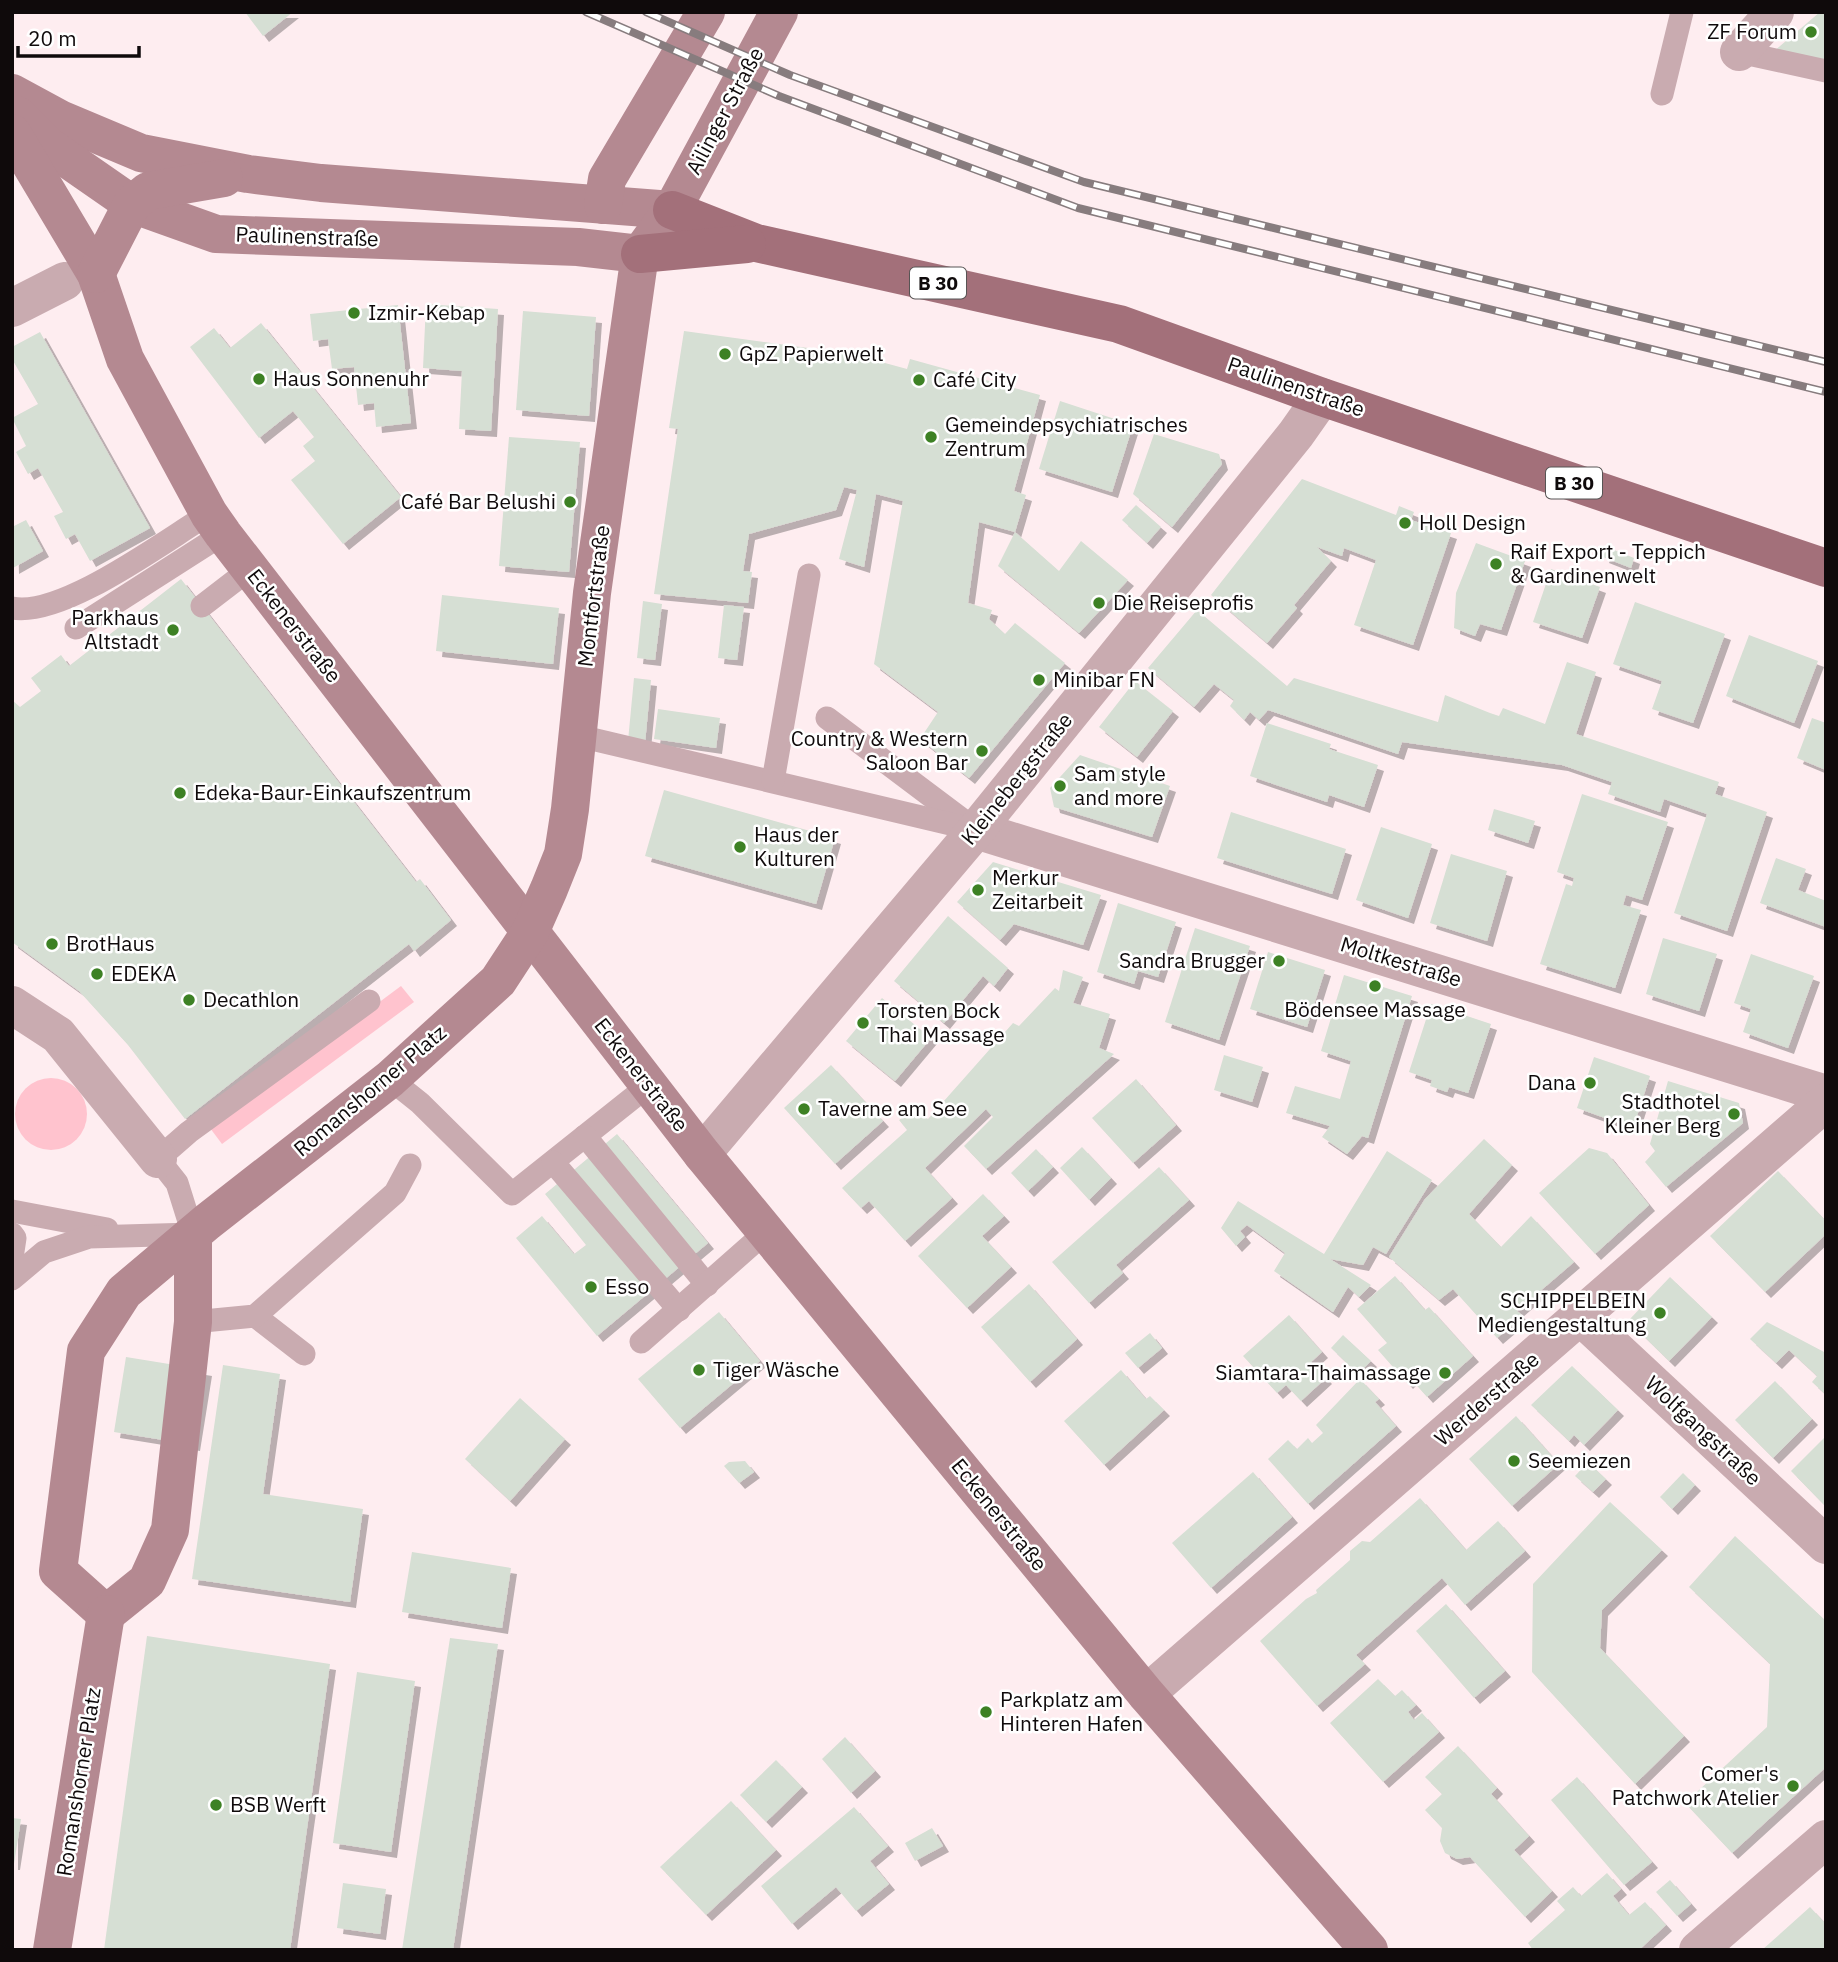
<svg xmlns="http://www.w3.org/2000/svg" width="1838" height="1962" viewBox="0 0 1838 1962" font-family="'IBM Plex Sans',sans-serif">
	<style>
		.green { fill: #ffc3ce }
		.building { fill: #d6dfd4; filter: url(#shadow) }
		.lines { fill: none; stroke-linecap: round; stroke-linejoin: round }
		.lane { stroke: #c9abb0; stroke-width: 23 }
		.street { stroke: #c9abb0; stroke-width: 38 }
		.secondary { stroke: #b48991; stroke-width: 38 }
		.primary { stroke: #a3707a; stroke-width: 38 }
		.rail-casing { stroke: #877c7e; stroke-width: 8 }
		.rail { stroke: #fff; stroke-width: 5; stroke-dasharray: 16; stroke-linecap: butt }
		.poi-dot { fill: #3d8124; stroke: #fff; stroke-width: 2.5 }
		.labels { text-anchor: middle; stroke-width: 5; stroke-linejoin: round; paint-order: stroke }
		.shield { fill: #fff; stroke: #575454; stroke-width: 2 }
		.shield-label { font-size: 19px; font-weight: bold; fill: #0f0a0b }
		.poi-label { font-size: 21px; fill: #0f0a0b; stroke: #fff; text-anchor: start }
		.street-label { font-size: 21px; fill: #0f0a0b; stroke: #fff }
	</style>
	<defs>
		<filter id="shadow"><feDropShadow dx="6" dy="6" stdDeviation="0" flood-color="#0004"/></filter>
	</defs>
	<rect width="100%" height="100%" fill="#feedf0"/>
	<!-- green -->
	<g class="green">
		<polygon points="401,986 414,1002 222,1144 210,1128"/>
		<circle cx="51" cy="1114" r="36"/>
	</g>
	<!-- building -->
	<g class="building">
		<polygon points="245,12 293,12 263,36"/>
		<polygon points="1820,12 1826,12 1826,62 1773,52"/>
		<polygon points="426,304 498,309 491,431 459,429 462,371 423,368"/>
		<polygon points="398,305 411,423 376,427 374,403 358,405 354,367 332,369 328,339 313,341 310,314"/>
		<polygon points="523,311 596,317 589,416 516,410"/>
		<polygon points="261,323 401,497 343,544 291,480 315,461 303,446 314,437 293,411 259,438 190,347 214,328 230,348"/>
		<polygon points="684,331 852,354 907,369 910,359 1040,395 1014,491 1026,495 1015,532 979,522 968,603 992,610 989,619 1005,634 1015,623 1065,663 969,778 920,739 938,712 874,664 903,501 876,494 864,567 839,559 857,490 844,487 836,510 749,534 743,571 752,572 748,603 654,594 678,429 669,428"/>
		<polygon points="40,332 150,528 90,561 75,534 66,539 54,516 63,512 38,468 28,474 16,452 26,446 12,418 38,404 12,359 12,347"/>
		<polygon points="1060,401 1133,425 1112,492 1039,469"/>
		<polygon points="1154,434 1219,454 1222,464 1172,527 1133,494"/>
		<polygon points="509,437 580,442 569,572 499,566"/>
		<polygon points="1302,479 1396,515 1399,506 1414,512 1411,520 1451,533 1413,645 1354,625 1376,560 1344,548 1342,556 1317,547 1331,561 1294,605 1297,608 1267,643 1211,595"/>
		<polygon points="1136,505 1161,527 1147,543 1122,520"/>
		<polygon points="26,520 43,551 13,568 12,527"/>
		<polygon points="1015,532 1059,571 1081,541 1128,580 1079,633 998,566"/>
		<polygon points="1476,543 1525,561 1501,630 1480,624 1475,636 1454,628 1456,593"/>
		<polygon points="1607,547 1634,558 1631,568 1603,557"/>
		<polygon points="1551,569 1600,587 1582,638 1533,622"/>
		<polygon points="181,579 416,882 420,879 451,920 414,951 409,944 185,1119 128,1045 79,991 12,942 12,700 20,707 41,691 31,678 61,655 69,666"/>
		<polygon points="442,595 559,608 553,664 436,651"/>
		<polygon points="643,601 662,604 655,660 637,658"/>
		<polygon points="1635,602 1725,634 1693,723 1652,709 1662,681 1613,664"/>
		<polygon points="724,605 744,607 737,660 718,658"/>
		<polygon points="1197,610 1287,686 1294,678 1438,722 1445,695 1490,713 1499,716 1503,708 1545,724 1567,662 1596,672 1576,734 1719,782 1715,794 1767,812 1727,931 1674,913 1707,814 1664,799 1660,812 1608,794 1612,782 1562,765 1402,742 1398,754 1268,710 1259,720 1250,712 1244,720 1230,706 1234,700 1214,684 1194,707 1148,668"/>
		<polygon points="1749,635 1818,661 1794,723 1726,696"/>
		<polygon points="634,678 651,680 645,743 628,741"/>
		<polygon points="1135,681 1173,711 1137,757 1099,727"/>
		<polygon points="658,709 720,718 716,748 654,739"/>
		<polygon points="1812,718 1826,723 1826,770 1797,758"/>
		<polygon points="1267,723 1331,744 1329,749 1378,765 1364,807 1329,795 1327,802 1250,776"/>
		<polygon points="1080,755 1170,786 1152,837 1054,807 1050,788"/>
		<polygon points="664,790 835,838 816,904 645,856"/>
		<polygon points="1582,794 1668,822 1642,900 1626,895 1623,905 1641,910 1615,988 1540,964 1566,884 1572,886 1574,878 1557,872"/>
		<polygon points="1494,809 1535,821 1528,843 1488,830"/>
		<polygon points="1231,812 1346,849 1332,894 1217,858"/>
		<polygon points="1381,827 1432,844 1408,918 1356,900"/>
		<polygon points="1451,854 1507,871 1487,941 1430,923"/>
		<polygon points="1776,858 1806,869 1798,890 1826,901 1826,927 1760,903"/>
		<polygon points="993,862 1101,895 1083,945 1014,924 1000,940 957,902"/>
		<polygon points="1118,903 1176,922 1158,977 1138,971 1134,984 1097,972"/>
		<polygon points="948,916 1008,968 994,986 983,976 944,1023 894,981"/>
		<polygon points="1195,928 1250,946 1219,1040 1165,1022"/>
		<polygon points="1663,938 1717,954 1699,1011 1646,994"/>
		<polygon points="1268,952 1325,970 1307,1027 1250,1009"/>
		<polygon points="1751,954 1814,976 1788,1048 1743,1032 1751,1009 1734,1003"/>
		<polygon points="1063,970 1083,977 1073,1003 1110,1014 1099,1048 1114,1054 986,1169 964,1146 993,1117 986,1109 925,1168 952,1198 905,1241 869,1201 861,1208 842,1188 907,1130 899,1120 913,1111 928,1119 1013,1023 1019,1026 1055,988 1059,991"/>
		<polygon points="1344,975 1412,996 1368,1138 1362,1136 1347,1154 1322,1137 1330,1126 1286,1113 1295,1086 1340,1099 1351,1061 1321,1051"/>
		<polygon points="882,998 931,1038 895,1081 846,1041"/>
		<polygon points="1431,1004 1491,1024 1468,1093 1449,1087 1447,1092 1430,1086 1432,1080 1409,1072"/>
		<polygon points="1224,1055 1263,1067 1252,1102 1214,1090"/>
		<polygon points="1594,1057 1650,1076 1633,1128 1577,1108"/>
		<polygon points="831,1065 883,1121 835,1164 784,1108"/>
		<polygon points="1136,1079 1176,1125 1133,1163 1092,1118"/>
		<polygon points="1668,1081 1739,1103 1743,1123 1666,1187 1645,1162 1655,1151 1650,1144"/>
		<polygon points="617,1134 708,1243 597,1336 516,1238 542,1216 574,1254 586,1245 545,1194"/>
		<polygon points="1484,1139 1512,1165 1469,1214 1501,1247 1531,1216 1574,1262 1517,1311 1523,1316 1497,1338 1453,1289 1439,1300 1389,1257 1425,1199"/>
		<polygon points="1082,1147 1111,1178 1089,1200 1060,1168"/>
		<polygon points="1589,1148 1607,1153 1649,1205 1595,1254 1539,1193"/>
		<polygon points="1036,1149 1053,1167 1028,1191 1011,1173"/>
		<polygon points="1387,1151 1432,1180 1386,1254 1373,1247 1363,1265 1330,1259 1371,1285 1359,1297 1348,1287 1333,1312 1274,1271 1285,1253 1247,1225 1240,1231 1245,1237 1236,1246 1221,1228 1238,1201 1324,1254"/>
		<polygon points="1159,1167 1189,1200 1116,1265 1123,1273 1089,1303 1052,1262"/>
		<polygon points="1778,1171 1826,1221 1826,1234 1765,1292 1710,1236"/>
		<polygon points="983,1194 1004,1216 982,1236 1011,1267 967,1308 918,1256"/>
		<polygon points="1395,1276 1425,1310 1429,1307 1473,1356 1427,1397 1411,1379 1407,1383 1378,1350 1387,1343 1357,1309"/>
		<polygon points="1670,1277 1712,1317 1669,1361 1628,1321"/>
		<polygon points="1029,1284 1077,1339 1030,1382 981,1327"/>
		<polygon points="719,1312 760,1361 680,1428 638,1379"/>
		<polygon points="1289,1315 1322,1352 1311,1362 1326,1378 1301,1401 1286,1385 1277,1393 1243,1356"/>
		<polygon points="1767,1322 1826,1353 1826,1395 1812,1382 1817,1376 1789,1350 1776,1363 1750,1339"/>
		<polygon points="1150,1333 1162,1348 1138,1368 1125,1353"/>
		<polygon points="1343,1335 1371,1361 1358,1374 1331,1348"/>
		<polygon points="126,1357 206,1370 194,1445 114,1432"/>
		<polygon points="223,1365 280,1374 263,1494 363,1509 350,1602 192,1579"/>
		<polygon points="1572,1366 1618,1410 1584,1445 1574,1435 1569,1441 1531,1405"/>
		<polygon points="1121,1370 1146,1399 1150,1396 1164,1410 1104,1465 1064,1421"/>
		<polygon points="1360,1379 1379,1399 1375,1402 1396,1426 1308,1504 1268,1459 1288,1440 1297,1449 1308,1438 1312,1443 1323,1433 1316,1425"/>
		<polygon points="1775,1381 1812,1419 1773,1458 1735,1420"/>
		<polygon points="520,1398 565,1439 510,1501 465,1459"/>
		<polygon points="1516,1416 1559,1464 1512,1506 1469,1459"/>
		<polygon points="1826,1436 1826,1507 1791,1471"/>
		<polygon points="745,1461 754,1472 739,1483 724,1466 729,1462"/>
		<polygon points="1588,1462 1606,1479 1593,1492 1575,1476"/>
		<polygon points="1253,1472 1292,1517 1211,1588 1172,1543"/>
		<polygon points="1683,1473 1695,1485 1672,1509 1660,1497"/>
		<polygon points="1420,1498 1466,1550 1498,1521 1525,1551 1465,1605 1442,1578 1356,1655 1365,1664 1317,1706 1260,1641 1306,1599 1317,1593 1316,1590 1350,1560 1350,1551 1362,1541 1370,1542"/>
		<polygon points="1610,1502 1662,1550 1602,1610 1600,1648 1684,1736 1635,1784 1532,1672 1533,1584"/>
		<polygon points="1735,1536 1826,1621 1826,1767 1732,1853 1685,1803 1767,1727 1770,1664 1689,1587"/>
		<polygon points="412,1552 511,1568 502,1628 402,1612"/>
		<polygon points="1446,1604 1505,1671 1474,1698 1416,1631"/>
		<polygon points="147,1636 330,1664 290,1950 104,1950"/>
		<polygon points="450,1638 498,1644 453,1950 402,1950"/>
		<polygon points="357,1672 415,1681 391,1852 333,1843"/>
		<polygon points="1378,1679 1395,1696 1402,1690 1416,1705 1408,1712 1414,1720 1422,1713 1439,1732 1383,1782 1330,1723"/>
		<polygon points="845,1737 875,1771 851,1793 822,1759"/>
		<polygon points="1458,1746 1497,1788 1491,1794 1529,1836 1514,1850 1552,1891 1525,1917 1470,1857 1457,1859 1445,1853 1440,1841 1442,1828 1425,1810 1442,1794 1425,1777"/>
		<polygon points="776,1760 802,1787 766,1822 740,1795"/>
		<polygon points="1577,1777 1652,1862 1624,1885 1551,1800"/>
		<polygon points="731,1801 776,1850 706,1915 660,1867"/>
		<polygon points="854,1807 888,1846 870,1861 889,1884 856,1911 836,1887 792,1924 761,1886"/>
		<polygon points="12,1818 21,1819 14,1864 12,1864"/>
		<polygon points="932,1828 943,1846 915,1861 905,1843"/>
		<polygon points="1607,1873 1621,1889 1613,1896 1629,1915 1645,1902 1666,1925 1639,1950 1533,1950 1528,1943 1565,1910 1557,1901 1573,1887 1581,1896"/>
		<polygon points="1670,1880 1691,1904 1677,1916 1656,1892"/>
		<polygon points="343,1883 386,1889 380,1934 337,1928"/>
		<polygon points="1810,1907 1826,1924 1826,1950 1762,1950"/>
	</g>
	<g class="lines">
		<!-- lane -->
		<g class="lane">
			<polyline points="1739,52 1826,71"/>
			<polyline points="1662,94 1682,12"/>
			<polyline points="202,606 250,569"/>
			<path d="M12,608C62,618 164,541 209,514"/>
			<polyline points="76,628 223,534"/>
			<polyline points="827,718 968,824"/>
			<polyline points="579,736 976,830"/>
			<polyline points="773,781 809,575"/>
			<polyline points="390,1079 420,1103 512,1194 649,1085"/>
			<polyline points="585,1136 707,1285"/>
			<polyline points="553,1162 679,1310"/>
			<polyline points="12,1211 107,1229"/>
			<polyline points="12,1234 15,1238 12,1258"/>
			<polyline points="12,1279 44,1252 89,1237 193,1234 177,1183 158,1159 189,1132 369,1001"/>
			<polyline points="255,1316 304,1354"/>
			<polyline points="193,1322 255,1316 395,1193 410,1165"/>
			<polyline points="641,1342 766,1232"/>
		</g>
		<!-- street -->
		<g class="street">
			<polyline points="1739,52 1775,12"/>
			<polyline points="12,308 65,281"/>
			<polyline points="976,830 1826,1094"/>
			<polyline points="12,1005 58,1035 158,1159"/>
			<polyline points="702,1154 976,830 1296,434 1322,397"/>
			<polyline points="1581,1317 1826,1545"/>
			<polyline points="1146,1694 1826,1102"/>
			<polyline points="1698,1950 1826,1839"/>
		</g>
		<!-- secondary -->
		<g class="secondary">
			<polyline points="12,93 60,119 141,153 248,174 321,183 672,210"/>
			<polyline points="17,115 47,145 132,204 216,234 578,247 640,254"/>
			<polyline points="12,133 96,274 125,359 209,514 223,534 702,1154 1146,1694 1369,1950"/>
			<polyline points="603,205 607,179 706,12"/>
			<polyline points="96,274 132,204 148,191 224,178"/>
			<polyline points="193,1234 193,1322 170,1530 147,1581 106,1614 58,1571 86,1351 124,1292 207,1222 390,1079 498,981 530,932 549,889 563,854 570,809 592,593 640,254 672,210 779,12"/>
			<polyline points="52,1950 106,1614"/>
		</g>
		<!-- primary -->
		<g class="primary">
			<polyline points="672,210 756,243 1119,324 1322,397 1826,568"/>
			<polyline points="640,254 747,244"/>
		</g>
		<defs>
			<g id="rail">
				<polyline points="586,12 779,96 1078,208 1826,392"/>
				<polyline points="646,12 790,75 1084,182 1826,362"/>
			</g>
		</defs>
		<!-- rail casing -->
		<use href="#rail" class="rail-casing"/>
		<!-- rail -->
		<use href="#rail" class="rail"/>
	</g>
	<!-- markers -->
	<g class="poi-dot">
		<circle cx="1811" cy="32" r="7"/>
		<circle cx="354" cy="313" r="7"/>
		<circle cx="725" cy="354" r="7"/>
		<circle cx="259" cy="379" r="7"/>
		<circle cx="919" cy="380" r="7"/>
		<circle cx="931" cy="437" r="7"/>
		<circle cx="570" cy="502" r="7"/>
		<circle cx="1405" cy="523" r="7"/>
		<circle cx="1496" cy="564" r="7"/>
		<circle cx="1099" cy="603" r="7"/>
		<circle cx="173" cy="630" r="7"/>
		<circle cx="1039" cy="680" r="7"/>
		<circle cx="982" cy="751" r="7"/>
		<circle cx="1060" cy="786" r="7"/>
		<circle cx="180" cy="793" r="7"/>
		<circle cx="740" cy="847" r="7"/>
		<circle cx="978" cy="890" r="7"/>
		<circle cx="52" cy="944" r="7"/>
		<circle cx="1279" cy="961" r="7"/>
		<circle cx="97" cy="974" r="7"/>
		<circle cx="1375" cy="986" r="7"/>
		<circle cx="189" cy="1000" r="7"/>
		<circle cx="863" cy="1023" r="7"/>
		<circle cx="1590" cy="1083" r="7"/>
		<circle cx="804" cy="1109" r="7"/>
		<circle cx="1734" cy="1114" r="7"/>
		<circle cx="591" cy="1287" r="7"/>
		<circle cx="1660" cy="1313" r="7"/>
		<circle cx="699" cy="1370" r="7"/>
		<circle cx="1445" cy="1373" r="7"/>
		<circle cx="1514" cy="1461" r="7"/>
		<circle cx="986" cy="1712" r="7"/>
		<circle cx="1793" cy="1786" r="7"/>
		<circle cx="216" cy="1805" r="7"/>
	</g>
	<g class="labels">
		<!-- shield labels -->
		<g class="shield">
			<rect x="910" y="267.5" width="56" height="31" rx="5"/>
			<rect x="1546" y="467.5" width="56" height="31" rx="5"/>
		</g>
		<g class="shield-label">
			<text x="938" y="290">B 30</text>
			<text x="1574" y="490">B 30</text>
		</g>
		<!-- poi labels -->
		<g class="poi-label">
			<text x="1797" y="39" text-anchor="end">ZF Forum</text>
			<text x="368" y="320">Izmir-Kebap</text>
			<text x="739" y="361">GpZ Papierwelt</text>
			<text x="273" y="386">Haus Sonnenuhr</text>
			<text x="933" y="387">Café City</text>
			<text x="945" y="432">Gemeindepsychiatrisches<tspan x="945" dy="24">Zentrum</tspan></text>
			<text x="556" y="509" text-anchor="end">Café Bar Belushi</text>
			<text x="1419" y="530">Holl Design</text>
			<text x="1510" y="559">Raif Export - Teppich<tspan x="1510" dy="24">&amp; Gardinenwelt</tspan></text>
			<text x="1113" y="610">Die Reiseprofis</text>
			<text x="159" y="625" text-anchor="end">Parkhaus<tspan x="159" dy="24">Altstadt</tspan></text>
			<text x="1053" y="687">Minibar FN</text>
			<text x="968" y="746" text-anchor="end">Country &amp; Western<tspan x="968" dy="24">Saloon Bar</tspan></text>
			<text x="1074" y="781">Sam style<tspan x="1074" dy="24">and more</tspan></text>
			<text x="194" y="800">Edeka-Baur-Einkaufszentrum</text>
			<text x="754" y="842">Haus der<tspan x="754" dy="24">Kulturen</tspan></text>
			<text x="992" y="885">Merkur<tspan x="992" dy="24">Zeitarbeit</tspan></text>
			<text x="66" y="951">BrotHaus</text>
			<text x="1265" y="968" text-anchor="end">Sandra Brugger</text>
			<text x="111" y="981">EDEKA</text>
			<text x="203" y="1007">Decathlon</text>
			<text x="1375" y="1017" text-anchor="middle">Bödensee Massage</text>
			<text x="877" y="1018">Torsten Bock<tspan x="877" dy="24">Thai Massage</tspan></text>
			<text x="1576" y="1090" text-anchor="end">Dana</text>
			<text x="1720" y="1109" text-anchor="end">Stadthotel<tspan x="1720" dy="24">Kleiner Berg</tspan></text>
			<text x="818" y="1116">Taverne am See</text>
			<text x="605" y="1294">Esso</text>
			<text x="1646" y="1308" text-anchor="end">SCHIPPELBEIN<tspan x="1646" dy="24">Mediengestaltung</tspan></text>
			<text x="713" y="1377">Tiger Wäsche</text>
			<text x="1431" y="1380" text-anchor="end">Siamtara-Thaimassage</text>
			<text x="1528" y="1468">Seemiezen</text>
			<text x="1000" y="1707">Parkplatz am<tspan x="1000" dy="24">Hinteren Hafen</tspan></text>
			<text x="1779" y="1781" text-anchor="end">Comer's<tspan x="1779" dy="24">Patchwork Atelier</tspan></text>
			<text x="230" y="1812">BSB Werft</text>
		</g>
		<!-- street labels -->
		<g class="street-label">
			<text transform="translate(725 111) rotate(-62)" y="7">Ailinger Straße</text>
			<text transform="translate(307 237) rotate(2)" y="7">Paulinenstraße</text>
			<text transform="translate(1296 387) rotate(19)" y="7">Paulinenstraße</text>
			<text transform="translate(594 596) rotate(-83)" y="7">Montfortstraße</text>
			<text transform="translate(294 626) rotate(52)" y="7">Eckenerstraße</text>
			<text transform="translate(1017 779) rotate(-51)" y="7">Kleinebergstraße</text>
			<text transform="translate(1401 962) rotate(17)" y="7">Moltkestraße</text>
			<text transform="translate(641 1075) rotate(52)" y="7">Eckenerstraße</text>
			<text transform="translate(370 1091) rotate(-40)" y="7">Romanshorner Platz</text>
			<text transform="translate(1487 1399) rotate(-41)" y="7">Werderstraße</text>
			<text transform="translate(1703 1431) rotate(43)" y="7">Wolfgangstraße</text>
			<text transform="translate(999 1515) rotate(51)" y="7">Eckenerstraße</text>
			<text transform="translate(79 1782) rotate(-81)" y="7">Romanshorner Platz</text>
		</g>
	</g>
	<!-- border -->
	<rect width="1838" height="1962" fill="none" stroke="#0f0a0b" stroke-width="28"/>
	<!-- scale -->
	<path d="M18 46v10h121v-10" fill="none" stroke="#0f0a0b" stroke-width="3.5"/>
	<text x="28" y="46" font-size="21" fill="#0f0a0b" stroke="#ffffff" stroke-width="5" paint-order="stroke">20 m</text>
</svg>
